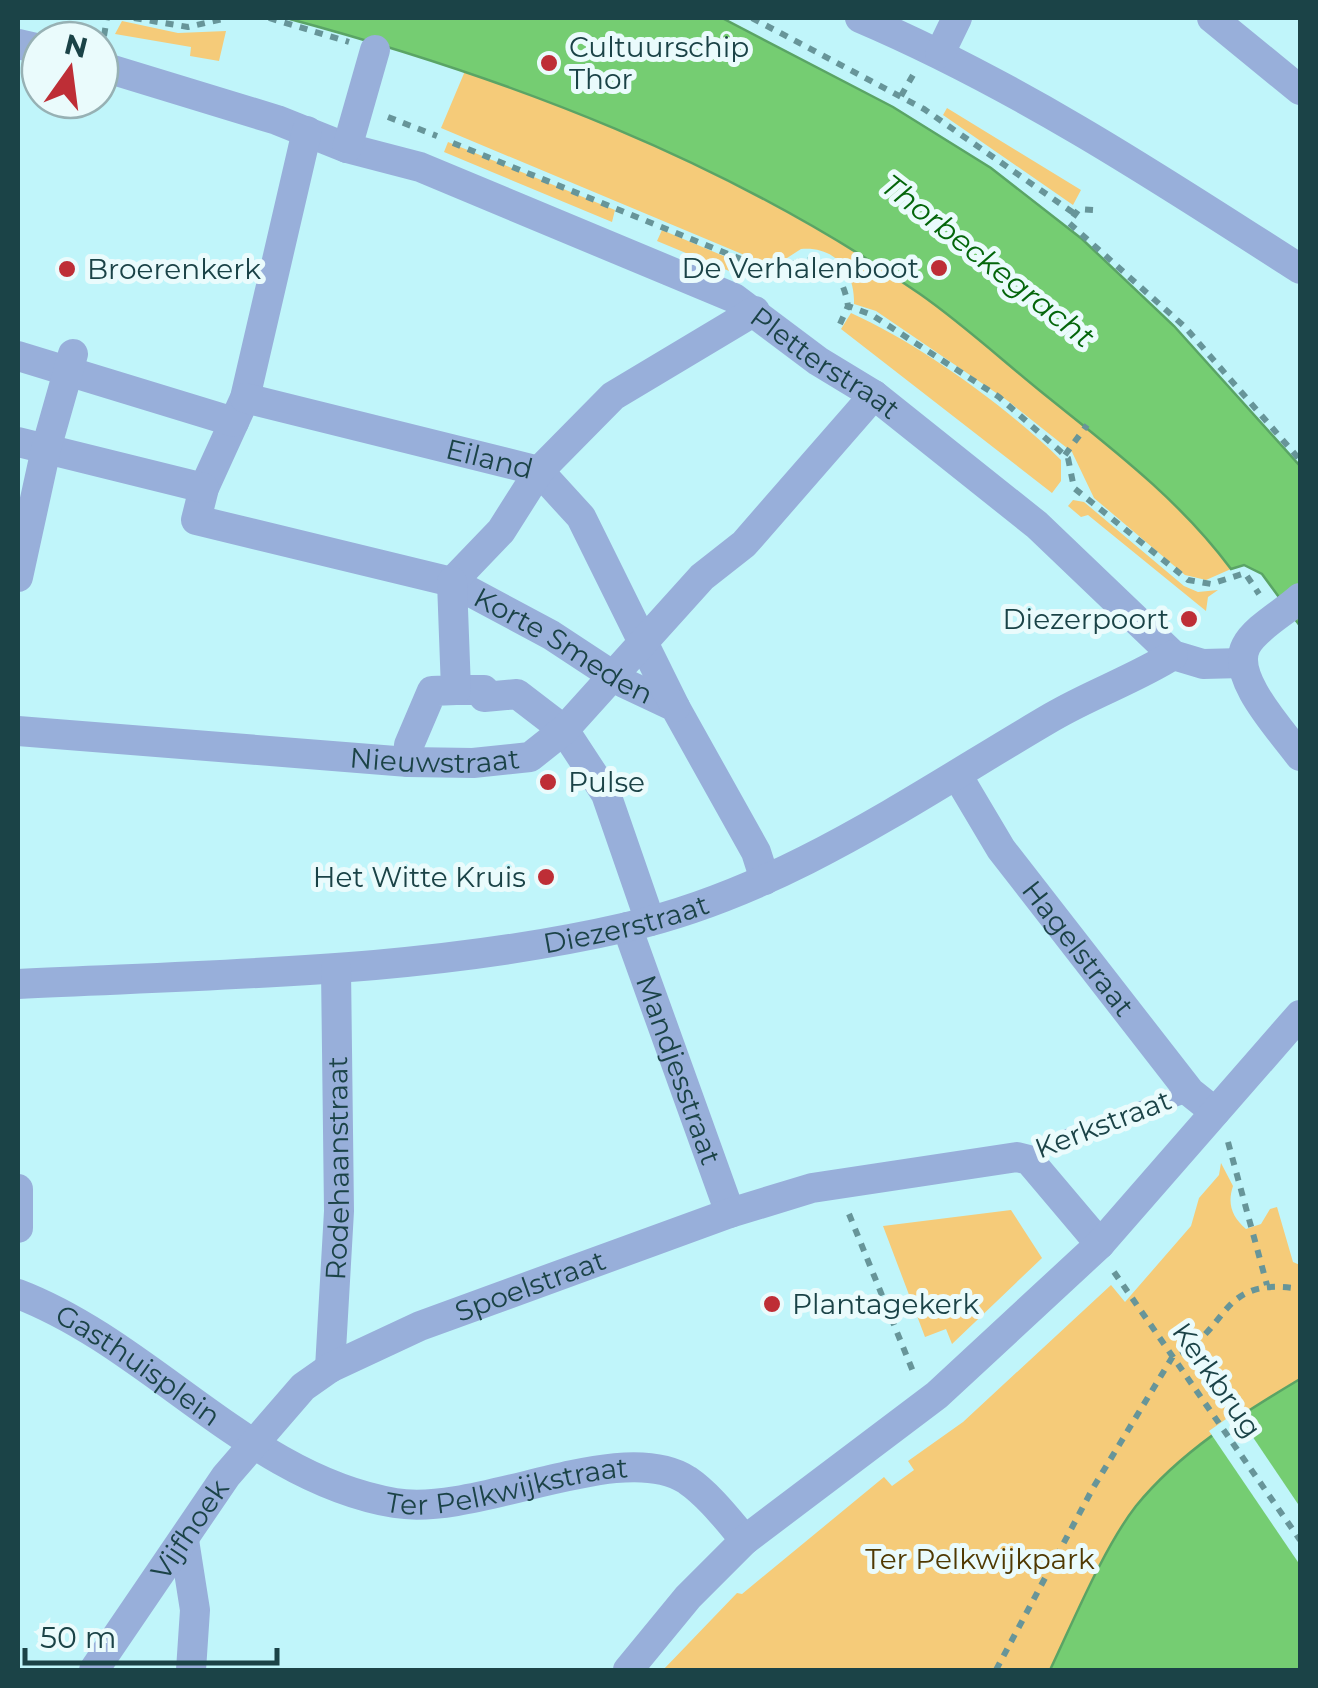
<svg xmlns="http://www.w3.org/2000/svg" width="1318" height="1688" viewBox="0 0 1318 1688" font-family="Montserrat,sans-serif">
<style>
.green{fill:#f5cb79}
.water{fill:#75cd72;stroke:#5aa465;stroke-width:2.5}
.pier{fill:#c0f5fa}
.lines{fill:none;stroke-linecap:round;stroke-linejoin:round}
.path{stroke:#679599;stroke-width:6;stroke-dasharray:8 8;stroke-linecap:butt}
.lane{stroke:#98afda;stroke-width:18}
.street{stroke:#98afda;stroke-width:30}
.poi-dot{fill:#be2e36;stroke:#eafbfc;stroke-width:4}
.labels{text-anchor:middle;dominant-baseline:central;stroke-width:10;stroke-linejoin:round;paint-order:stroke}
.poi-label{font-size:28px;fill:#1b4347;stroke:#eafbfc;text-anchor:start}
.street-label{font-size:28px;fill:#1b4347;stroke:#eafbfc}
.park-label{font-size:28px;fill:#503902;stroke:#eafbfc}
.water-label{font-size:30px;font-style:italic;fill:#04660b;stroke:#eafbfc}
</style>
<rect width="100%" height="100%" fill="#c0f5fa"/>
<path class="green" d="M122,21L178,33L226,31L219,61L190,56L191,47L115,34Z
M465,71C626,128 778,197 919,294C965,325 1006,364 1049,398C1115,451 1180,501 1231,569L1206,580L1185,575L1094,498L1072,452L1008,401L876,311L854,304C855,272 836,246 801,249L773,267L441,128Z
M947,108L1081,190L1073,205L943,115Z
M448,142L615,210L612,222L444,152Z
M662,230L738,262L734,273L657,241Z
M851,313C920,344 1007,407 1061,460V481L1052,493L841,329Z
M1073,500L1084,502L1184,586L1198,592L1218,590L1208,597L1206,611L1088,515L1081,517L1068,506Z
M1221,1163L1233,1186C1227,1204 1232,1217 1246,1229L1261,1224L1270,1209L1277,1207L1293,1262L1300,1265V1379C1240,1415 1181,1451 1137,1506C1104,1547 1073,1622 1050,1670H663L737,1593L742,1594L884,1477L892,1486L914,1470L908,1461L963,1422L1111,1285L1125,1302L1191,1226L1199,1198L1219,1175Z
M1011,1210L1042,1258L952,1344L946,1329L925,1337L883,1226Z"/>
<path class="water" d="M286,18H722L893,107L991,168L1082,239L1174,326L1300,466V626L1262,574L1244,565L1231,569C1179,499 1111,448 1044,394C1003,361 963,324 920,294C728,161 510,78 286,18Z
M1300,1379V1670H1050C1073,1622 1104,1547 1136,1506C1181,1451 1240,1415 1300,1379Z"/>
<path class="pier" d="M1236,1412L1300,1507V1565L1209,1431Z"/>
<g class="lines">
<path class="path" d="M134,18L188,27L227,18
M269,18L349,42
M752,18L924,109L1075,214
M104,36L107,18
M901,96L913,75
M388,117L437,136
M453,143L778,274C813,244 842,265 848,306L872,315L999,397L1068,458L1074,488L1188,580L1211,584L1245,573L1259,594
M1093,210L1079,209L1069,223L1185,327L1300,460
M840,324L848,306
M1065,455L1087,425
M1228,1142L1267,1285
M849,1214L914,1374
M1114,1272L1300,1540
M996,1670L1093,1488L1173,1356C1231,1333 1216,1275 1300,1289"/>
<path class="lane" d="M1044,1147L1190,1092"/>
<g class="street">
<path d="M860,18C1015,84 1159,178 1300,269"/>
<path d="M1212,18L1300,90"/>
<path d="M18,44L40,49"/>
<path d="M940,53L957,18"/>
<path id="s1" d="M100,66L277,120L347,148L420,167L734,298L818,361L874,395L1037,525L1173,655L1203,664L1242,663"/>
<path id="s2" d="M307,131L245,398L204,488L196,520L452,582L551,635L624,683L675,707L756,852L765,880"/>
<path d="M347,148L375,50"/>
<path d="M18,356L234,422"/>
<path id="s3" d="M245,398L539,471L581,517L675,707"/>
<path d="M18,442L204,488"/>
<path d="M18,577L46,449L73,354"/>
<path d="M452,582L501,531L539,471L613,396L755,311"/>
<path d="M1300,598C1285,612 1255,628 1246,646C1230,677 1282,731 1300,756"/>
<path d="M456,690H484V697L517,694L564,730L606,794L650,921"/>
<path id="s4" d="M18,731L408,762L473,763L530,757L564,730L702,577L744,544L874,395"/>
<path d="M408,762L409,745L432,691L456,690L452,582"/>
<path id="s5" d="M957,775L1001,849L1190,1092L1215,1112"/>
<path id="s6" d="M627,927L730,1213"/>
<path id="s7" d="M18,984C221,974 427,973 627,927C784,891 915,797 1052,717C1091,694 1135,679 1173,655"/>
<path d="M18,1189V1228"/>
<path id="s8" d="M18,1294C151,1345 251,1479 395,1503C479,1517 620,1437 687,1480C709,1495 728,1520 745,1540"/>
<path id="s9" d="M330,1368L339,1211L336,969"/>
<path d="M184,1540L195,1610L191,1670"/>
<path id="s10" d="M94,1670L226,1476L303,1387L330,1368L420,1326L730,1213L812,1188L1017,1157L1029,1160L1100,1244"/>
<path d="M628,1670L688,1597L745,1540L937,1395L1100,1244L1300,1015"/>
</g>
</g>
<g class="poi-dot">
<circle cx="549" cy="63" r="10"/>
<circle cx="939" cy="268" r="10"/>
<circle cx="67" cy="269" r="10"/>
<circle cx="1189" cy="619" r="10"/>
<circle cx="548" cy="782" r="10"/>
<circle cx="546" cy="877" r="10"/>
<circle cx="772" cy="1304" r="10"/>
</g>
<g class="labels">
<g class="poi-label">
<text x="569" y="47">Cultuurschip<tspan x="569" dy="32">Thor</tspan></text>
<text x="919" y="268" text-anchor="end">De Verhalenboot</text>
<text x="87" y="269">Broerenkerk</text>
<text x="1169" y="619" text-anchor="end">Diezerpoort</text>
<text x="568" y="782">Pulse</text>
<text x="526" y="877" text-anchor="end">Het Witte Kruis</text>
<text x="792" y="1304">Plantagekerk</text>
</g>
<g class="street-label">
<text stroke="none"><textPath href="#s1" startOffset="788">Pletterstraat</textPath></text>
<text stroke="none"><textPath href="#s3" startOffset="252">Eiland</textPath></text>
<text stroke="none"><textPath href="#s2" startOffset="798">Korte Smeden</textPath></text>
<text stroke="none"><textPath href="#s4" startOffset="418">Nieuwstraat</textPath></text>
<text stroke="none"><textPath href="#s7" startOffset="612">Diezerstraat</textPath></text>
<text stroke="none"><textPath href="#s5" startOffset="212">Hagelstraat</textPath></text>
<text stroke="none"><textPath href="#s6" startOffset="152">Mandjesstraat</textPath></text>
<text transform="translate(1103 1124) rotate(-21)">Kerkstraat</text>
<text stroke="none"><textPath href="#s9" startOffset="200">Rodehaanstraat</textPath></text>
<text stroke="none"><textPath href="#s10" startOffset="602">Spoelstraat</textPath></text>
<text stroke="none"><textPath href="#s8" startOffset="140">Gasthuisplein</textPath></text>
<text transform="translate(1217 1380) rotate(55)">Kerkbrug</text>
<text stroke="none"><textPath href="#s8" startOffset="548">Ter Pelkwijkstraat</textPath></text>
<text stroke="none"><textPath href="#s10" startOffset="170">Vijfhoek</textPath></text>
</g>
<g class="park-label">
<text x="980" y="1559">Ter Pelkwijkpark</text>
</g>
<g class="water-label">
<text transform="translate(988 261) rotate(38)">Thorbeckegracht</text>
</g>
</g>
<rect width="1318" height="1688" fill="none" stroke="#1b4347" stroke-width="40"/>
<g transform="translate(70 70) rotate(14)"><circle r="48" fill="#eafbfc" stroke="#97b1b4" stroke-width="2.5"/>
<path d="M0-8L18 38L0 25L-18 38Z" fill="#be2e36"/>
<text y="-15" font-size="28" font-weight="bold" text-anchor="middle" fill="#1b4347">N</text>
</g>
<path d="M25 1648v15h252v-15" fill="none" stroke="#1b4347" stroke-width="5"/>
<text x="40" y="1648" font-size="30" fill="#1b4347" stroke="#eafbfc" stroke-width="8" paint-order="stroke">50 m</text>
</svg>
